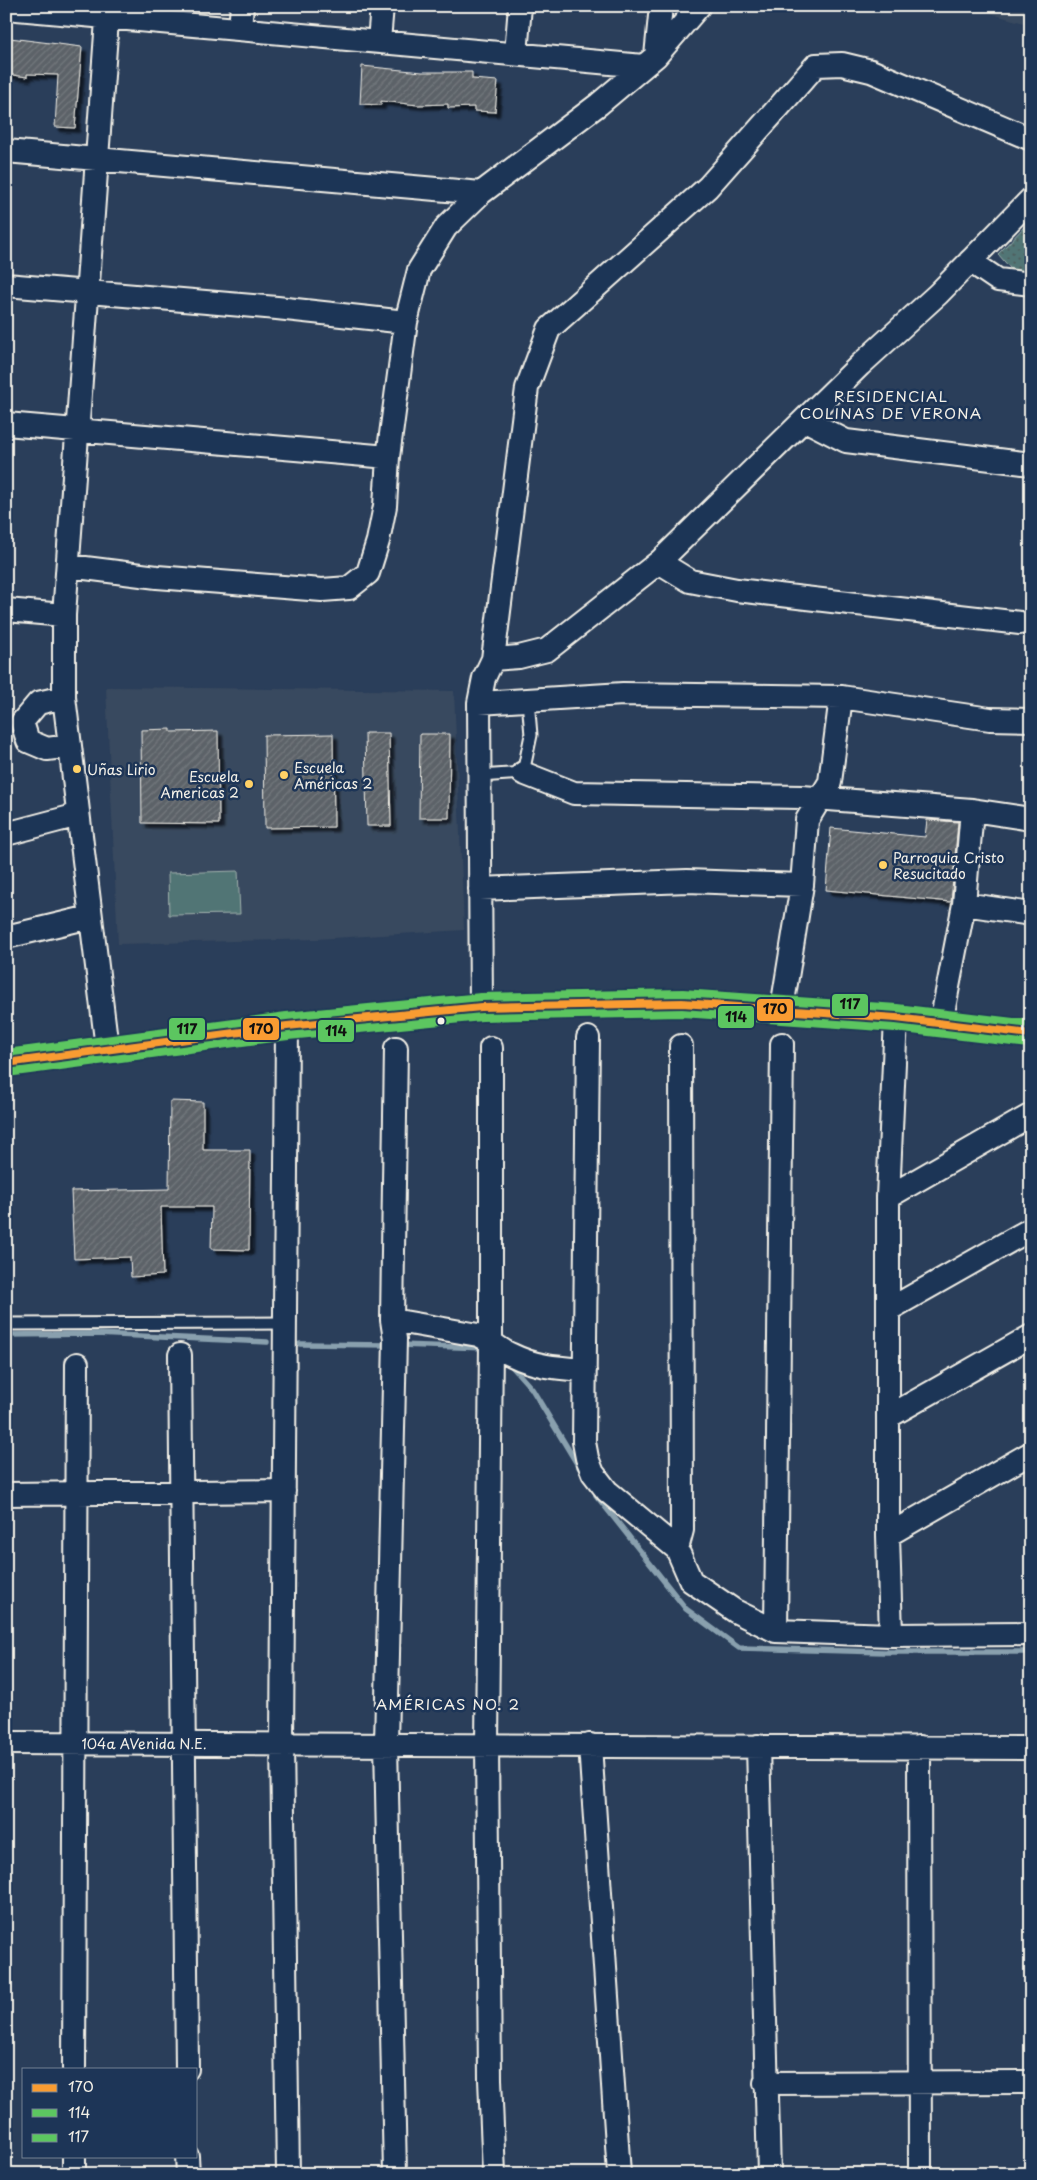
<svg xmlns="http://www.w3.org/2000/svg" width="1037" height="2180" viewBox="0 0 1037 2180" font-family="'Playpen Sans',sans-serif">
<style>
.built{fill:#39495e}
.park{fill:url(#park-dots);stroke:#a2b2ae}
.pitch{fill:#517474;stroke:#a2b2ae}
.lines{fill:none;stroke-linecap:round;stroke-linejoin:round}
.stream{stroke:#89a0ae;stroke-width:5.5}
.building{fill:url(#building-hatch);stroke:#f4f1e8;filter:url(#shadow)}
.service-casing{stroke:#f4f1e8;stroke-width:15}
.minor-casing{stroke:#f4f1e8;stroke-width:26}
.service{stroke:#1d3557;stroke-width:11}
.minor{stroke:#1d3557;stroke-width:22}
.bus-1-casing{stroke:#1d3557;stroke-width:11}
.bus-2-casing{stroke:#1d3557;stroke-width:11}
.bus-3-casing{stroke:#1d3557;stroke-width:11}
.bus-1{stroke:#f99c32;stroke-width:8}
.bus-2{stroke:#5cc660;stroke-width:8}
.bus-3{stroke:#5cc660;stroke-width:8}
.poi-dot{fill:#ffd166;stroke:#1d3557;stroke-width:2}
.bus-dot{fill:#f4f1e8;stroke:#1d3557;stroke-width:2}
.labels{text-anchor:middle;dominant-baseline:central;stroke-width:5;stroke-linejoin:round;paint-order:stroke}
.poi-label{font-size:14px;fill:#f4f1e8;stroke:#1d3557;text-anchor:start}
.street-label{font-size:14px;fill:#f4f1e8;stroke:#1d3557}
.neighbourhood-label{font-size:15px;letter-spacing:1px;fill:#f4f1e8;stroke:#1d3557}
.line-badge{stroke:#1d3557;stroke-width:2}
.pale-badge-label{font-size:14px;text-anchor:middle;font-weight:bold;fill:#111}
</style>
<defs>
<pattern id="park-dots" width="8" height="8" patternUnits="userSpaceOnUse" patternTransform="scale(1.25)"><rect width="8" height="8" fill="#517474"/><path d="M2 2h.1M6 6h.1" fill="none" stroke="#4d5c5b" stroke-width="1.8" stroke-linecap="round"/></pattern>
<pattern id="building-hatch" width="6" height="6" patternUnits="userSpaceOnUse" patternTransform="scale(1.25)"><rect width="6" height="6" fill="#5c6268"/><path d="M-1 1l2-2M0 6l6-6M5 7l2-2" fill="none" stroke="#74797e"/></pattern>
<filter id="shadow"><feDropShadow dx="4.5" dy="4.5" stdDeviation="1" flood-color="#0009"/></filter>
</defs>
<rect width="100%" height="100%" fill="#2a3e5a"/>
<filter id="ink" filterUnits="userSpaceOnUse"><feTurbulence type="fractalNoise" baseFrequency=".02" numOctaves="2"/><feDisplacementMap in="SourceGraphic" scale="10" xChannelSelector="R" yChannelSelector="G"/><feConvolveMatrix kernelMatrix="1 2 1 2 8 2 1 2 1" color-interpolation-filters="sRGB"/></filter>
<g filter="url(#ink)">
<path class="built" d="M975,6H1031V25L999,16Z
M106,687L454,691L464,930L316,939L118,944Z"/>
<path class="park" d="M1031,220V272L1011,269L998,254Z"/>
<path class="pitch" d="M238,871L240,914L169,915L168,873Z"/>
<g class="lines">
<path class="stream" d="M6,1335L96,1334L267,1342
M300,1344L389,1345
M399,1345L487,1348
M508,1362L532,1389L582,1472
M596,1495L686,1609L739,1648L885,1652H1031"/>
</g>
<path class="building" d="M10,38L82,47L75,128L55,127L58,75L27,74V77L6,74Z
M362,66L422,72H472V79L498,81L495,112L474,111V107L448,108V104L418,105L381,101V105L360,104Z
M171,729V732L218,731L219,824L142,823L141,730Z
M365,733H389L391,826H367Z
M333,734L334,827L265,828L264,735Z
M420,734H450L449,818H419Z
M927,820L958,822L951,902L826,890L831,828L925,837Z
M170,1101L203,1102V1150H250L249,1250L211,1249L212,1207H161L163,1275L131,1277L130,1257L74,1259L71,1191L169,1189Z"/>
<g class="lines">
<g class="service-casing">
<path id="service" d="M480,776L523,773L531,735L528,700
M6,1324L285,1323"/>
</g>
<g class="minor-casing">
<path id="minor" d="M6,8L643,66
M240,28L242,6
M379,41L382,6
M516,54L520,6
M656,56L661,6
M6,151L481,193
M970,261L998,280L1031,284
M6,285L277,308L406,322
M805,420L846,441L1031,464
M6,424L388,457
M659,562L690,581L737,590L1020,623
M69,566L157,577L322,590L349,588L368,573L378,541L385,506L388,457L406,322L419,270L446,227L481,193L599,104L656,56L699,6
M6,610L64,615
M493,659L519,657L547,650L659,562L860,365L938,294L1031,199
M64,697L38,703L22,722L28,741L47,749L70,746
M479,703L623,694L841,697L990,719L1031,720
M523,773L574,793L802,797L972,810L1031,819
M6,834L78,815
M480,889L687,881L802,885
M964,904L1031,914
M6,937L90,917
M481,1007L479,703L484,678L493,659L527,388L549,329L708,187L816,65L842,64L871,71L1031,139
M782,1008L802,885L807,820L830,782L841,697
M941,1023L964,904L972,810
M287,1026L282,1743L288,2174
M588,1038L584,1442L587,1458L593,1473L607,1491L677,1549L691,1581L735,1611L776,1631L891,1635L1031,1634
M107,1048L64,697V615L108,6
M491,1048V1344L487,1744L490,2079L494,2174
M6,1063L287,1026L481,1007L682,1003L896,1018L1010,1030L1031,1034
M888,1197L1031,1115
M888,1310L1031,1229
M392,1320L478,1335C491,1340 499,1350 512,1355C536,1367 559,1368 585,1370
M180,1355L187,2069
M888,1417L1031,1336
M6,1494L284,1491
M888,1535L1031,1453
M677,1549L682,1530L681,1046
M776,1631L782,1044
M891,1635L888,1535V1197L896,1018
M6,1743L1031,1748
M590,1745L619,2174
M758,1746L769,2174
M919,1747L920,2174
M74,2069L77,1364
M765,2083L1031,2082
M187,2156L188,2174
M74,2174V2156
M395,2174L386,1744L395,1339L392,1320L396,1048"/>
</g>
<use href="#service" class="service"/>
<use href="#minor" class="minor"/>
<g class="bus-1-casing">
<path id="bus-1" d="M6,1063L287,1026L481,1007L682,1003L896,1018L1031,1034"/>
</g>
<g class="bus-2-casing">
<path id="bus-2" d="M7,1073L288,1036L482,1017L682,1013L895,1028L1029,1044"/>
</g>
<g class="bus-3-casing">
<path id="bus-3" d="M6,1053L286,1016L481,997L683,993L897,1008L1031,1024"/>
</g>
<use href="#bus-1" class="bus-1"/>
<use href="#bus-2" class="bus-2"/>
<use href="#bus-3" class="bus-3"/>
</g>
</g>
<g class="poi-dot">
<circle cx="77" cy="769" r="5"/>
<circle cx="284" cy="775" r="5"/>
<circle cx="249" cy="784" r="5"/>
<circle cx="883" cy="865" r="5"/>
</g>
<circle class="bus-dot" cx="441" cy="1021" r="4.5"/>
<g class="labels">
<g class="poi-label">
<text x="294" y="767">Escuela<tspan x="294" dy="16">Américas 2</tspan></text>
<text x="87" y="769">Uñas Lirio</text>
<text x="239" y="776" text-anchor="end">Escuela<tspan x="239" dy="16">Americas 2</tspan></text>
<text x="893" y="857">Parroquia Cristo<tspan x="893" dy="16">Resucitado</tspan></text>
</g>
<g class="street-label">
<text x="144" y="1743">104a AVenida N.E.</text>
</g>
<g class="neighbourhood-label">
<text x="891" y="395">RESIDENCIAL<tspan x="891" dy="17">COLINAS DE VERONA</tspan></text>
<text x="448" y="1703">AMÉRICAS NO. 2</text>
</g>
</g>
<g class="line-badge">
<rect x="831" y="993" width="38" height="24" rx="5" fill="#5cc660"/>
<rect x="756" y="998" width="38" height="24" rx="5" fill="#f99c32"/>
<rect x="717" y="1005" width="38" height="24" rx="5" fill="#5cc660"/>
<rect x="168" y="1017" width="38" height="24" rx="5" fill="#5cc660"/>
<rect x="242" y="1017" width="38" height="24" rx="5" fill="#f99c32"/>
<rect x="317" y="1019" width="38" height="24" rx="5" fill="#5cc660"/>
</g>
<g class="pale-badge-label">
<text x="850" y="1009">117</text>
<text x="775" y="1014">170</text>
<text x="736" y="1022">114</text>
<text x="187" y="1034">117</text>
<text x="261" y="1034">170</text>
<text x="336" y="1036">114</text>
</g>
<rect width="1037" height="2180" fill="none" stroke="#1d3557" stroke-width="25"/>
<rect x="12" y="12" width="1012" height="2155" fill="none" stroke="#f4f1e8" stroke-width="2" filter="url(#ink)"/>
<rect x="22" y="2068" width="175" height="90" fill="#1d3557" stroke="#738091"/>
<rect x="32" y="2084" width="25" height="8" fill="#f99c32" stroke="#738091"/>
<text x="68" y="2092" font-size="15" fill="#f4f1e8">170</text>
<rect x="32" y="2109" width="25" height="8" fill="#5cc660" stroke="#738091"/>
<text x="68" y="2118" font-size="15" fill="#f4f1e8">114</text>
<rect x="32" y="2134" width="25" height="8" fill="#5cc660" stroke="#738091"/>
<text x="68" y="2142" font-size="15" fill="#f4f1e8">117</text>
</svg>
